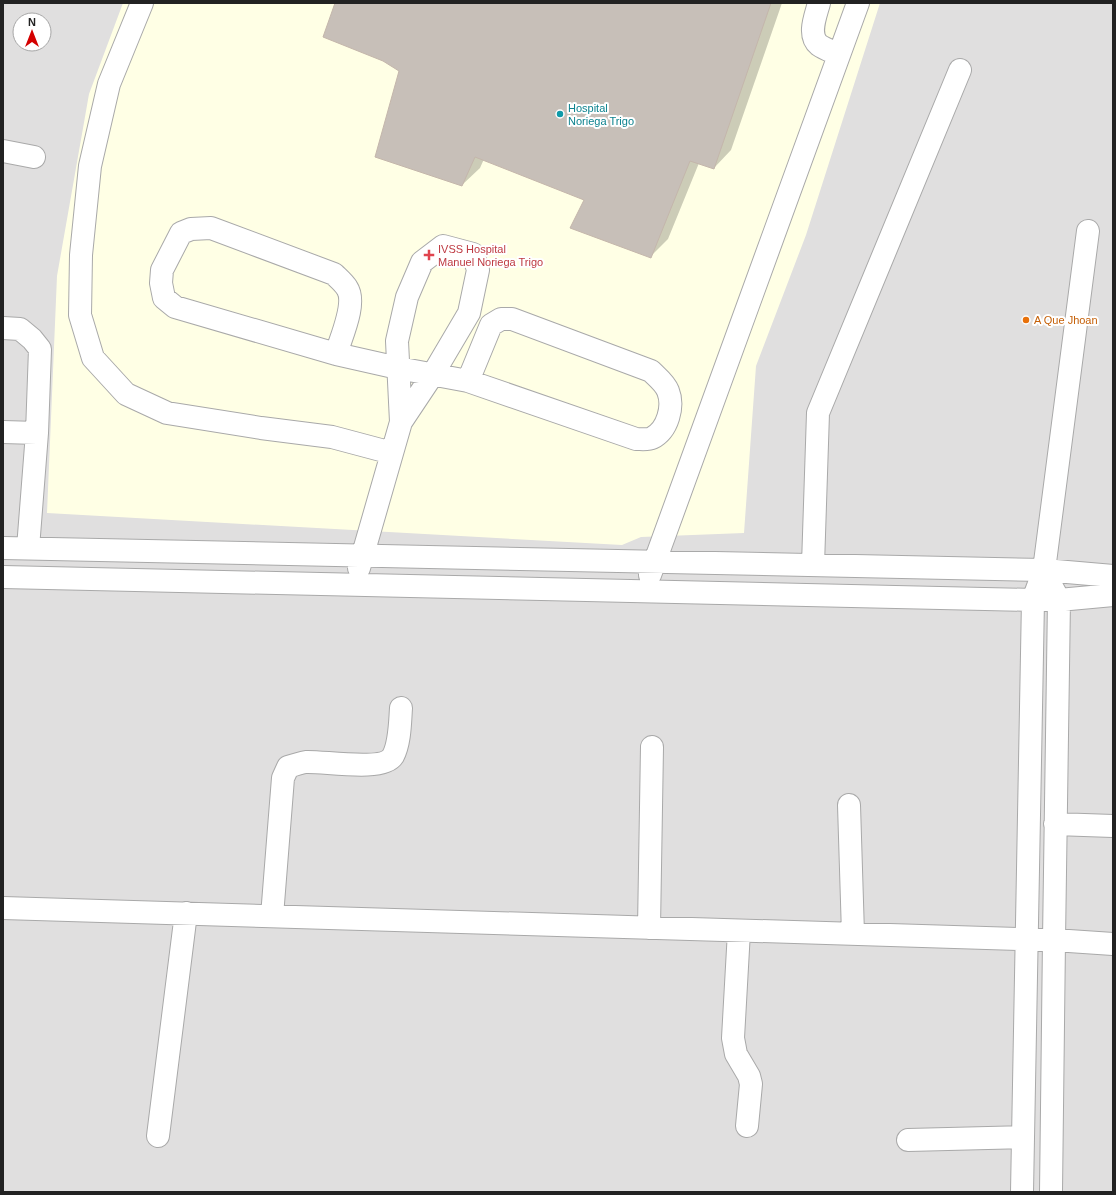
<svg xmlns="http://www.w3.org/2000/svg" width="1116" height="1195" viewBox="0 0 1116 1195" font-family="Helvetica,sans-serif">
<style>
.residential{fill:#e0dfdf;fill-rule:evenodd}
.education{fill:#ffffe5}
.shadow{fill:#0003}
.building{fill:#c7bfb8;stroke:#c4b6ab}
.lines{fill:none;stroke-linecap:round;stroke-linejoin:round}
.minor-casing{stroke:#a9a9a9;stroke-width:24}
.minor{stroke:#fff;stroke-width:22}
.culture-dot{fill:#0f9aa8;stroke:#fff;stroke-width:1.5}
.health-dot{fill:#e0444e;stroke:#fff;stroke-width:1.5}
.food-dot{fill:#e8710a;stroke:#fff;stroke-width:1.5}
.labels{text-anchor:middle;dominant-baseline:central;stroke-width:4;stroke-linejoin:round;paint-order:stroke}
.culture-label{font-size:11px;fill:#0d838f;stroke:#fff;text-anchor:start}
.health-label{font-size:11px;fill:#be3a42;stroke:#fff;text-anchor:start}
.food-label{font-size:11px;fill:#c56008;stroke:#fff;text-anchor:start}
</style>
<rect width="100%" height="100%" fill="#f2efe9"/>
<path class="residential" d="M3,3H1113V1192H3ZM20,20H44V44H20Z"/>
<path class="education" d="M123,3H880L806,235L756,366L744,533L641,537L622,545L47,513L57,276L89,94Z"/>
<path class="shadow" d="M336,3H782L731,150L714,168L699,163L668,239L650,257L586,199L484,159L480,168L462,185L400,71Z"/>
<path class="building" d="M335,3H771L714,169L690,161L651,258L570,228L584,200L475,157L462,186L375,157L399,71L383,61L323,37Z"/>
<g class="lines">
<g class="minor-casing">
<path id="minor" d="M142,3L109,84L90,166L81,255L80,315L93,358L126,394L167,413L261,428L332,437L392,453
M819,3C816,15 807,35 819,45C825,49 833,52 839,55
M3,151L34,157
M3,328L20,329L32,339L40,349L37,433L28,548
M336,354C341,337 357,303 347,288C344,283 338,278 334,274L211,228L191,229L181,233L162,270L161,283L164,298L175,307L336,354L398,368L468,381L636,439C641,439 648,440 652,438C668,430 674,406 668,391C665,383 657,377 651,371L512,319H501L491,325L468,381
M3,432L37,433
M3,548L1044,570L1113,576
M813,565L818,413L960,70
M359,568L401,422L433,374L469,313L478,270L473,254L443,246L422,262L407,297L397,341L401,422
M650,575L858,3
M3,577L1033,600H1059L1113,595
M849,805L853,934
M1055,824L1113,826
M3,908L1054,940L1113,944
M272,916L283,778L288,767C294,765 300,763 306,762C324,761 383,772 393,756C400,743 400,722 401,708
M649,928L652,747
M739,931L733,1038L736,1054L749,1076L751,1084L747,1126
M158,1136L186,913
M908,1140L1023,1137
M1022,1192L1033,600L1044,570L1088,231
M1051,1192L1054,940L1059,600L1052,587"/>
</g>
<use href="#minor" class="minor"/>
</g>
<circle class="culture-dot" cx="560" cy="114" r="4"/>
<path class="health-dot" d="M427 249h4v4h4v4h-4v4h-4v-4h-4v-4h4z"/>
<circle class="food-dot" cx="1026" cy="320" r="4"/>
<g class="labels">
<g class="culture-label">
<text x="568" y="108">Hospital<tspan x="568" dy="13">Noriega Trigo</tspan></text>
</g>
<g class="health-label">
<text x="438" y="249">IVSS Hospital<tspan x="438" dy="13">Manuel Noriega Trigo</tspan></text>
</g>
<g class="food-label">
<text x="1034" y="320">A Que Jhoan</text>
</g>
</g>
<rect width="1116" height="1195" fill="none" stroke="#222222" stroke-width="8"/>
<g transform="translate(32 32)"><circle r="19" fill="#ffffff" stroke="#a7a7a7"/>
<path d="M0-3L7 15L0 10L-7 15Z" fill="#d40000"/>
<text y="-6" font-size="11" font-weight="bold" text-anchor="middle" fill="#222222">N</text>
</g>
</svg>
